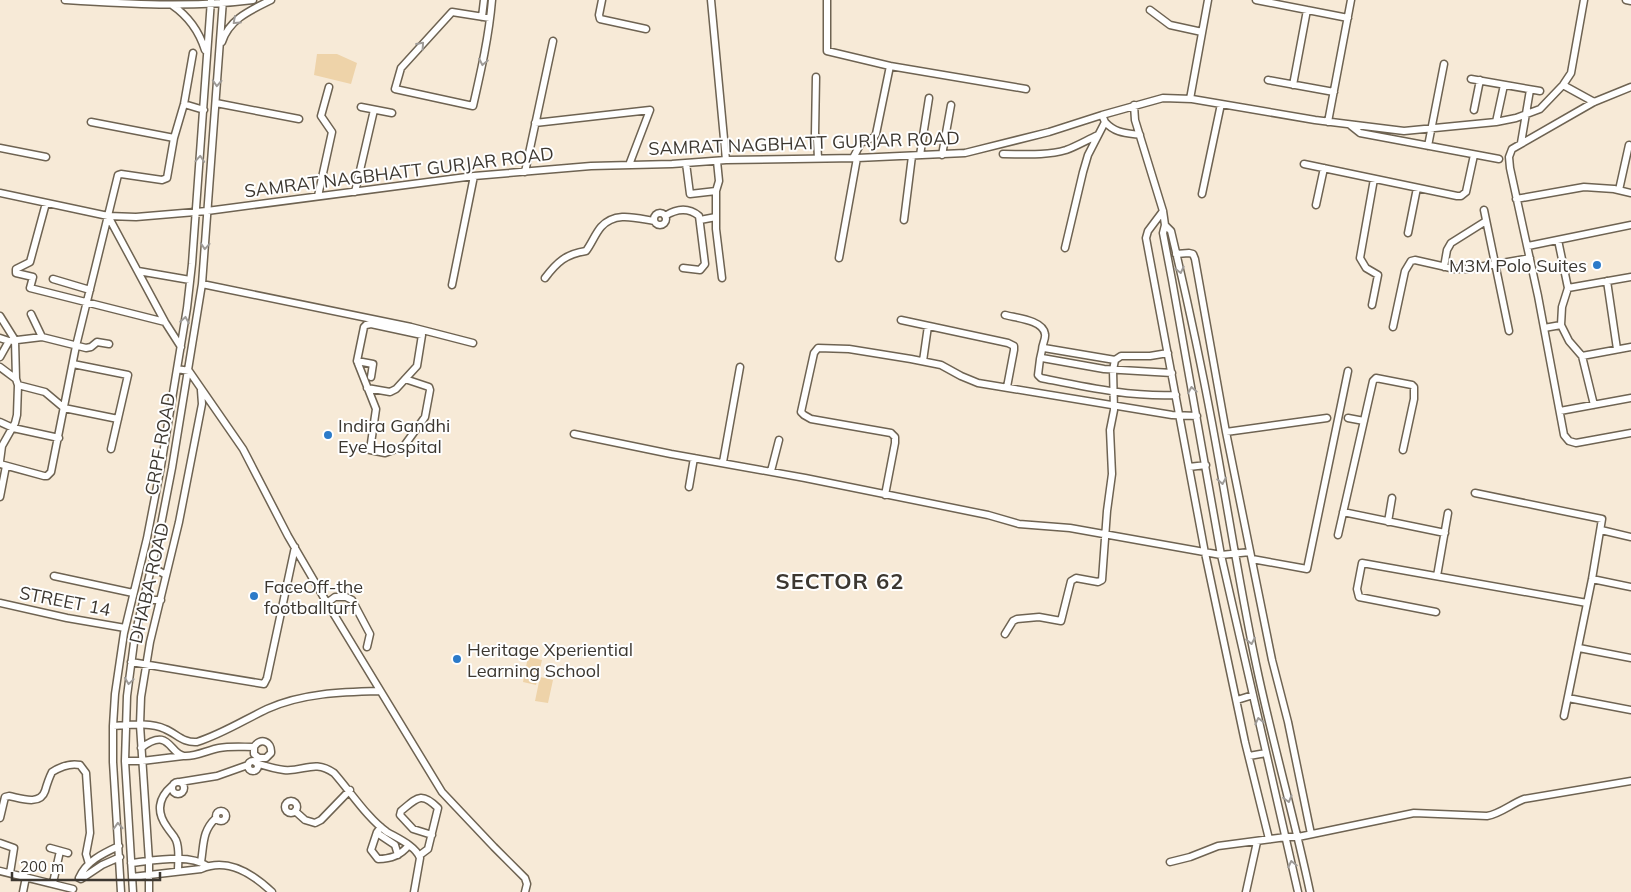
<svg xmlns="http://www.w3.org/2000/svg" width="1631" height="892" viewBox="0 0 1631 892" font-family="Mulish,sans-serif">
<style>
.green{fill:#eed3a9}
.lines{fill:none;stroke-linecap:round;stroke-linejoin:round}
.minor-casing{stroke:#6e6352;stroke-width:9}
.minor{stroke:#fff;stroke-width:6}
.oneway{stroke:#9e9b98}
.poi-dot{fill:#2b7ac9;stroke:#fff;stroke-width:2}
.labels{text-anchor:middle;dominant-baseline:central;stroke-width:4;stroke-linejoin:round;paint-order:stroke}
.street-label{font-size:18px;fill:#3c3730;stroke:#fff}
.poi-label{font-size:18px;fill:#3c3730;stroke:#fff;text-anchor:start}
.district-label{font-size:22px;font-weight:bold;letter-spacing:1px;fill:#3c3730;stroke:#fff}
</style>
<rect width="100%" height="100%" fill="#f7ead7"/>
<path class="green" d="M317,54H337L357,63L351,84L314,75Z
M528,657L542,660L536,685L523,682Z
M540,677L553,680L548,703L535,701Z"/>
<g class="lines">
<g class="minor-casing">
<path id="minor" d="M65,0C128,4 190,8 253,0
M602,0L599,15L600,19L646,29
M711,0L726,160
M827,0V51L890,66
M1256,0L1348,18
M1626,0L1631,1
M172,5C188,16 199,31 205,50
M1150,10L1170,25L1202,32
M482,17L484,0
M490,18L452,12L401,68L395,89L473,106C481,71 489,36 492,0
M222,42C229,19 251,10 271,0
M816,77L815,134L817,139L818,158
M1471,79L1540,91
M1268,80L1334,92
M1293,85L1307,10
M1563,85L1594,102
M1631,87L1594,102L1512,149L1509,157L1510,168L1538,296L1564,435L1569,441L1576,443L1631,433
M1190,99L1208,0
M216,103L299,119
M184,104L204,110
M1134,105L1135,120L1163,211L1165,225L1163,233L1172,280L1221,555L1298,892
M361,107L392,113
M1474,110L1480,80
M91,122L174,138
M1105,122C1115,133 1125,133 1140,135
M1328,122L1351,0
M1496,122L1504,85
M535,123L650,110L629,165
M1350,125L1360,133L1499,159
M1521,143L1530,90
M1428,146L1444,64
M0,148L46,157
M1003,154C1023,154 1046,156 1066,150C1077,146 1087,140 1098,135
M920,155L929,98
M942,155L951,105
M853,158L861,143L874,137L876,134L890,66L1026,89
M686,163L690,194L716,191V229L722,278
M1304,164L1457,196H1461L1466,192L1474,155
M525,172L553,41
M1619,190L1629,145
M716,191L719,181L717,161
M355,192L374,110
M0,193L108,216L136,217L207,211L474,176L591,166L672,164L726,160L857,158L965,153L1049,132L1102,115L1163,98L1192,99L1315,120L1404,131L1496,122L1516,118L1540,109L1563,85L1571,73L1584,0
M1202,194L1221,104
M318,196L332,132L321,116L329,87
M1516,199L1584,187L1614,189L1631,193
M46,203L30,262L16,269V273L33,277L30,288L165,322
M1316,205L1324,168
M1484,210L1509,331
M1163,211L1148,231L1146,238L1205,553L1245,742L1269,839
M654 219a6 6 0 1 1 12 0a6 6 0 1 1-12 0Z
M108,216L165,322L181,347
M665,216C676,209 688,207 699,216L705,264L700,270L683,268
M700,220L716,217
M904,220L912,156
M1165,225L1171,231C1186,294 1200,358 1212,423C1227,503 1239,584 1256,664C1272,741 1294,816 1310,892
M1408,233L1417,188
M1558,240L1568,288L1562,307L1561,325L1569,341L1582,356L1631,347
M1528,246L1631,225
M1065,248L1083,172L1088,155L1105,122L1102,115
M1176,254L1189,253L1193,254L1195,259L1226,432L1272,660L1288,722L1311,834
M839,258L857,158
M1444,267L1447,250L1451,243L1486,221
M138,271L190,280
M545,278C557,262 566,254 586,251C592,243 595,234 601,227C615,211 636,218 654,221
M53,279L90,290
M1607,281L1617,349
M202,284L411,327L473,343
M452,285L474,176
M1568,288L1631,277
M1372,305L1378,275L1366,268L1360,258L1374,179
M31,314L42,337
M1005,315C1016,318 1043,320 1045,334C1046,339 1042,344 1042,350
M0,316L15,340L16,379L18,385L17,415L15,423L2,446L0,461
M901,320L1008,343L1014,346V350L1007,387
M1393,327L1405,271L1411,261L1415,260L1455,269H1467L1530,258
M1544,328L1561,325
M0,338L9,341
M1582,356L1594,405
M0,357L9,341L42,337L86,348L91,347L97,342L109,344
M1040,359L1042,350L1044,348L1115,360
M357,361L373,364L371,377
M923,361L928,326
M73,364L128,375L111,449
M0,367L16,379
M177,369L189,371L243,449L288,536L327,603L442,792L494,847L525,878L527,884L525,892
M1172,373L1104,369L1042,358L1040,359L1038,375L1041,378C1086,387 1130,397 1176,395
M18,385L45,392L64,408L118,419
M367,388L390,392L396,389L417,366L422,335L371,324L366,325L364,327L357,361L376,409L370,450L385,453L404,446L425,417L430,390L429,387L405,379
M1560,411L1631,398
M1348,418L1364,421
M0,422L13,428L59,438
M1226,432L1327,418
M574,434L671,454L805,478L988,515L1019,524L1070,528L1221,555L1250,552
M723,462L740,367
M0,464L44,476H47L51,472L76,346L118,175L121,174L162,180L167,178L174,138L184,104L193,53
M1189,467L1206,465
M771,471L779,440
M689,487L694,458
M1475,493L1602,519L1592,579L1564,716
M885,495L895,443V437L891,433L811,419L804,415L801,412L814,353L818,348L849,349L911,359L941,365L961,376L978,383L1172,415L1197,416
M0,497L6,466
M1343,512L1445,533
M1388,522L1392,498
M1601,530L1631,537
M1338,535L1373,381L1376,378L1412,385L1414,387V399L1403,450
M1252,559L1307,569L1348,371
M152,567L166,575
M54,576L133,593
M1437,576L1448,513
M1592,579L1631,587
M144,600H161
M0,603L67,618L125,628
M327,603L335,597H346L352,600L370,634L367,647
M1436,612L1359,597L1357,589L1362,563L1587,603
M1005,634L1013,621L1017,619L1039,617L1061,621L1071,581L1076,578L1098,582L1102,580L1107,511L1112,474L1110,430L1114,410L1113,370L1115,360L1121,356H1150L1168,353
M1579,648L1631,658
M131,662L264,684L267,678L295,547
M1568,698L1631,710
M1237,700L1253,695
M113,726C129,725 150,722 165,729C177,734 183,743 197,742C222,734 244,720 267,709C302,693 342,692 380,691
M141,748C170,726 169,754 184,756C195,757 208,750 219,748C230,746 242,747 254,747C260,737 272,741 271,753L266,758H259L254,754V747
M1249,756L1266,753
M125,761H142L183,756
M248 766a5 5 0 1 1 10 0a5 5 0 1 1-10 0Z
M256,763C265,766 275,769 284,770C304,772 314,759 334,773C350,791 368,819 387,832C397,838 416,846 420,858L414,892
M180,782L217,776L248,765
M172 788a6 6 0 1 1 12 0a6 6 0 1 1-12 0Z
M172,786C158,798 156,812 167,827C170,832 174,835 176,840C180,849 178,861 178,871
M285 807a6 6 0 1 1 12 0a6 6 0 1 1-12 0Z
M216 816a5 5 0 1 1 10 0a5 5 0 1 1-10 0Z
M295,811L305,820L315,823L321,820L350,790
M0,818L5,797L9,796C20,798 40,806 45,791C47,784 49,778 52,772C60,767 71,763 80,765L86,773L90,833L86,854L89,864
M381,827L377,832L371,850L378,859C390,859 401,855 408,846
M377,833L395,845L398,855
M0,843L14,848L10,873
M119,846C104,853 86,861 79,878L81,879L102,865L120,857
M50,848L68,853
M420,855L428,849L438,808C421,791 417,798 401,811L400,815L413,829L432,835
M201,862C204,844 202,831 216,818
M1170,862L1190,857L1218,846L1286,837H1298L1414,813L1487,816C1500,814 1511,804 1524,799L1631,781
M131,863C152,861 189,853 207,866
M0,871L73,889
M132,877L201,869C228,857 253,874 272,892
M53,883L60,851
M23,892L26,877
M121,892L113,762V726L115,694L124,633L147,538L161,466L187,308L192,264L211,0
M133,892L125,761L127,696L135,635L158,540L172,468L202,284L223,0
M149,892V861L140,725L141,697L150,642L179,522L202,404L201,390
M1246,892L1257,842"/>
</g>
<use href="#minor" class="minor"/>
</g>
<defs><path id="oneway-chevron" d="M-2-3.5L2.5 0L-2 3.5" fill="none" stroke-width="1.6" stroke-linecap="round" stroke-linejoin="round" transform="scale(1.25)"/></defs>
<g class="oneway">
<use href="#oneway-chevron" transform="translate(236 21) rotate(138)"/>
<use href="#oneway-chevron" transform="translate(421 45) rotate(-48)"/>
<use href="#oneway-chevron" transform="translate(483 62) rotate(101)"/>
<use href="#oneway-chevron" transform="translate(217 83) rotate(93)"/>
<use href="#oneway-chevron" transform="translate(200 159) rotate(-86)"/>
<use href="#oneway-chevron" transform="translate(205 246) rotate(94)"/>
<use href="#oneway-chevron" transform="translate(1180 270) rotate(77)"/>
<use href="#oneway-chevron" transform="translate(185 320) rotate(-81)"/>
<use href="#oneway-chevron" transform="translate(1192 390) rotate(-100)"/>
<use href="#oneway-chevron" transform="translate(1222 481) rotate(80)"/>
<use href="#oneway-chevron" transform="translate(1251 641) rotate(79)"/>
<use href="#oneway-chevron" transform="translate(129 681) rotate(98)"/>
<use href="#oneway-chevron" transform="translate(1259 721) rotate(-103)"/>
<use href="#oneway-chevron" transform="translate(1288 799) rotate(75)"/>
<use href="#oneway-chevron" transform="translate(118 826) rotate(-93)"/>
<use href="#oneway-chevron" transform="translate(1292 864) rotate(-103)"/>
</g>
<g class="poi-dot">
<circle cx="1597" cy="265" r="5"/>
<circle cx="328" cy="435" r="5"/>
<circle cx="254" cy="596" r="5"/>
<circle cx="457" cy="659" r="5"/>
</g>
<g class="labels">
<g class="street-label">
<text transform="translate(804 143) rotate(-2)">SAMRAT NAGBHATT GURJAR ROAD</text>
<text transform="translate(399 172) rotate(-7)">SAMRAT NAGBHATT GURJAR ROAD</text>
<text transform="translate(160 444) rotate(-80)">CRPF ROAD</text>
<text transform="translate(149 583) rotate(-77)">DHABA ROAD</text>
<text transform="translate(65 601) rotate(11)">STREET 14</text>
</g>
<g class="poi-label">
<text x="1587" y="265" text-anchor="end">M3M Polo Suites</text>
<text x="338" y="425">Indira Gandhi<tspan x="338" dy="21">Eye Hospital</tspan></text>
<text x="264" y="586">FaceOff-the<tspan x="264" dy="21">footballturf</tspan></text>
<text x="467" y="649">Heritage Xperiential<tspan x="467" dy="21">Learning School</tspan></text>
</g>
<g class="district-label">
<text x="840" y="581">SECTOR 62</text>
</g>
</g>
<path d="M12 872v8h148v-8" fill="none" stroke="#3c3730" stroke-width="2.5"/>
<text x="20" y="872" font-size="15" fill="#3c3730" stroke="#ffffff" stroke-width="4" paint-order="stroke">200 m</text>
</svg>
